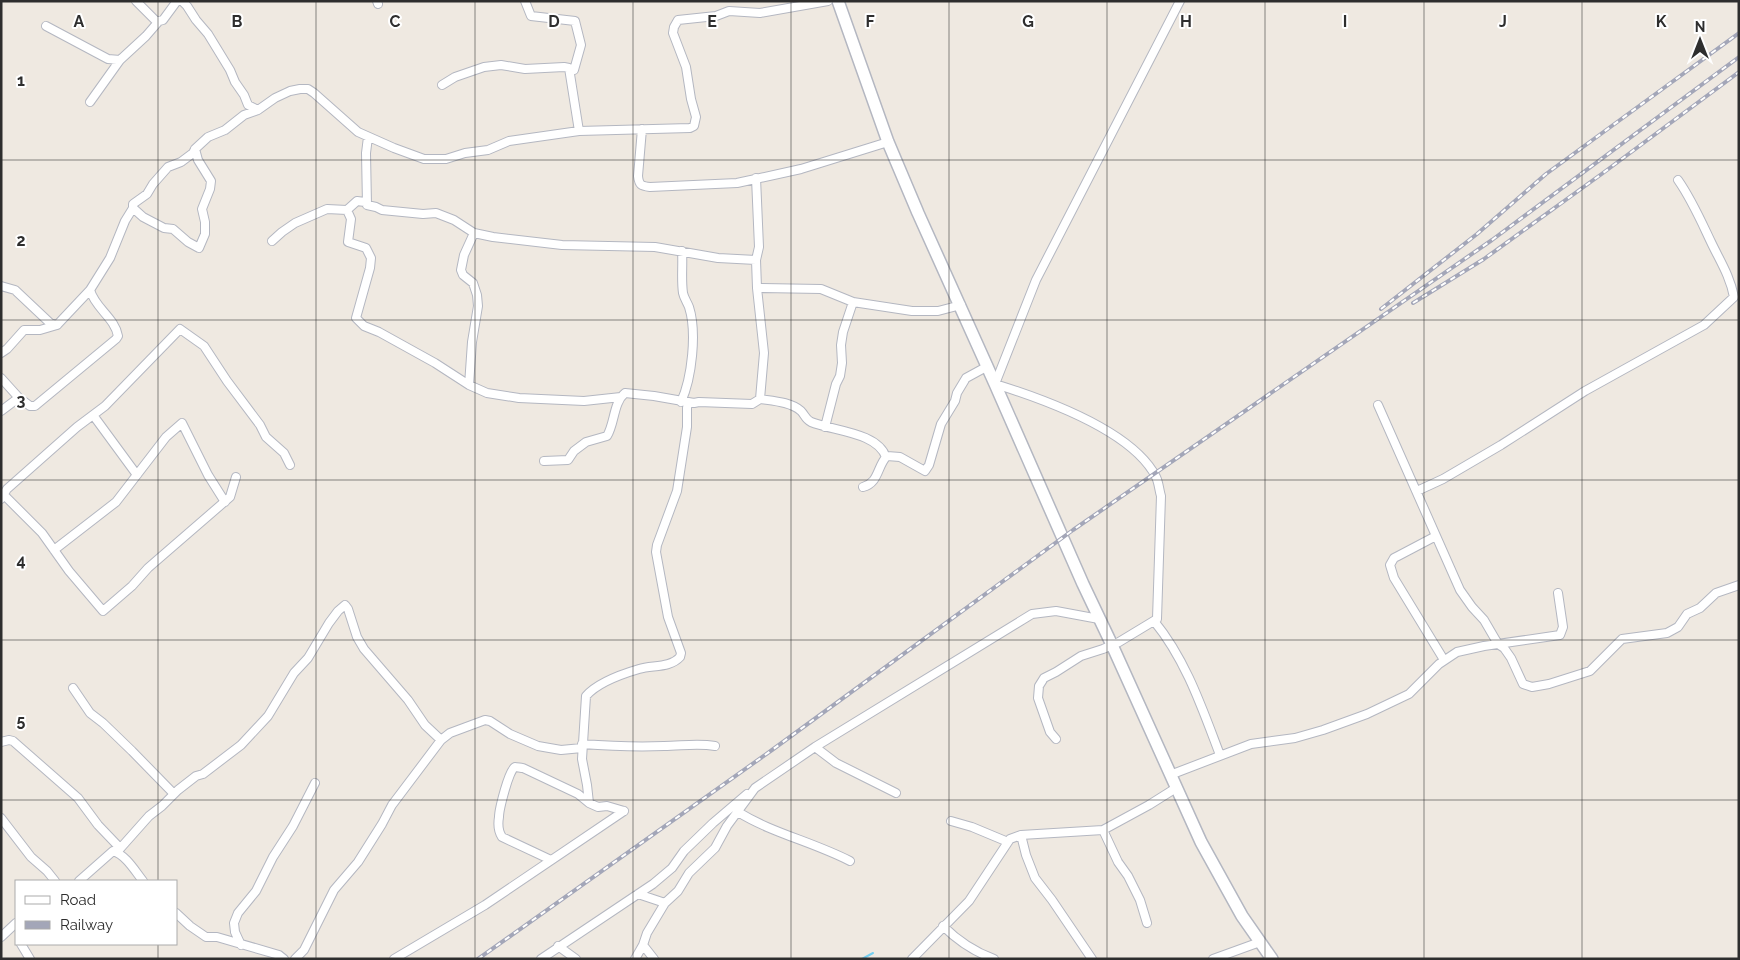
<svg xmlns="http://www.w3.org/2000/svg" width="1740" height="960" viewBox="0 0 1740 960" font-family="Raleway,sans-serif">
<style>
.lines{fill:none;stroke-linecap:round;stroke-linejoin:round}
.stream{stroke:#75cff0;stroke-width:2}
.street-casing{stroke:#b4b7c1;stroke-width:10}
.secondary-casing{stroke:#b4b7c1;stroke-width:14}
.street{stroke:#fff;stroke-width:8}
.secondary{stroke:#fff;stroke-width:11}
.rail-casing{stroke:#a3a6b8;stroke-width:4}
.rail{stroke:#fff;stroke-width:2;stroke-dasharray:5.5;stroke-linecap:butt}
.grid{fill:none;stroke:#2e2e2e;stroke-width:1;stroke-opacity:0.55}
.grid-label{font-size:16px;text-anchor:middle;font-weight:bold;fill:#2e2e2e;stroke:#fff;stroke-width:4;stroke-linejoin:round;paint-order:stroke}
</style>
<rect width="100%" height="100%" fill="#efe9e1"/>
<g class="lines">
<path class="stream" d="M862,959L873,953"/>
<g class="street-casing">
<path id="street" d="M136,1L156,21H159
M182,1L187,6L196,20L208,34L230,70L235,82L244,95L248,105L258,110
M377,1L378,4
M525,1L531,16L575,21L581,45L574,70
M46,26L108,59L120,60
M442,85L455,77L484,67L501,65L525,69L564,67L569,68L579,131
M90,102L120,60L146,36L159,21L163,20L177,1
M642,129L638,176C639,185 641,186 650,187L737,183L801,169L888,142
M195,149L198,160L211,181L210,189L202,209L205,222V234L199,248L188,242L173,229L164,228L143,217L133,208V204L147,194L153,184L168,167L181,162L193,153L195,149L208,137L225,130L244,115L258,110L275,98L290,91L300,89H308L314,93L358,132L394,148L424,159H446L465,153L488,150L509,141L579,131L690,128L694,126L696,117L691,99L686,67L673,33L674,27L678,20L716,16L729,11L760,13L828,1
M367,205L366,153L368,137
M347,210L351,219L348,242L366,248L371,258L370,268L356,318L364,326L379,332L435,363L469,385
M474,233L464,255L461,270L463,275L473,283L477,295L478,306L472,342L469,385L487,393L519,398L584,401L621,397
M272,241L282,232L295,223L327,209L347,210L357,201L365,202L367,205L376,207L382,210L423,214L436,213L454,220L474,233L493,237L562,245L655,247L718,258L756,260
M1,286L15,290L50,323L57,325L90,290
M757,288L821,289L853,302L912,311H938L961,305
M1,353L7,349L24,330H40L57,325
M1,378L20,399
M760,399C773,401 791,402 801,411C805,415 805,419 811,422C833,431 877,432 886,457
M681,402C692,378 697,332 689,307C687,302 684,298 683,293C681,279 683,265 682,251
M1378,405L1460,590L1472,607L1484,620L1498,644L1504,648L1511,658L1523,684L1532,687L1549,684L1590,671L1622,639L1667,633L1678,627L1687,614L1700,608L1716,593L1739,585
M1,411L17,399L22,400L30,406H35L116,339L118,336C115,318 95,308 90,290L110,258L125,221L133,208
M93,415L137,475
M825,427L836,384L840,376L842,363L841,345L843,332L853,302
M544,461L568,460L574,451L586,442L607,436C615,423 613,403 625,393L654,396L694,403L699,402L752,404L760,399L764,353L757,288L756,260L759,247L756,178
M863,487C879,483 877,466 887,456L900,457L925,471L929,465L941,424L955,401L957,393L966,378L988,366
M1417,491L1443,479L1501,445L1585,391L1704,325L1734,297C1730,276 1720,261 1711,242C1701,221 1692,200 1678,180
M4,495L42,533L69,571L103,611L132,586L148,568L230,497L236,477
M1,499L7,489L77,427L105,406L180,329L204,346L227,381L260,425L266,437L284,453L290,465
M1436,536L1398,556L1394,558L1390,565L1394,578L1444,660
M54,550L116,502L166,437L182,423L208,475L225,502
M1154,621C1186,660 1202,708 1220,755
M73,688L90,713L103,723L132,751L174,794
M1056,739L1050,732L1038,698L1039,686L1044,678L1056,672L1081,656L1103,649L1119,642L1157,619L1161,496C1159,490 1159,483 1156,477C1132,430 1043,399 995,384L1036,280L1180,1
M1,742L9,740L13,741L78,798L98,825L120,848
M582,744C609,746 637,747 664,746C681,746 697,743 715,746
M815,747L836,763L896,793
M1170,775L1251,744L1295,738L1323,730L1367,714L1409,694L1439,664L1457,652L1484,646L1560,635L1563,627L1558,593
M624,811L607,806L598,807L589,803L587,785L582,759L586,696C598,682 622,674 639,669C653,665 670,668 680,657L681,653L668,617L656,552L657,545L677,491L687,427V408L688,403
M738,812C772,833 813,842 850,861
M1,818L31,857L47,871L55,881
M951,821L972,827L1008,842
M1103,830L1118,862L1128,876L1140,900L1147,923
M1021,835L1026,855L1035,878L1052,900L1092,959
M117,852L149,816L162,806L178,790L196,776L203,774L241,745L268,716L294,673L308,658L329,623L338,611L345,605L348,609L357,637L364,649L408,700L425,725L441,740
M551,860L502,837C498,831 498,823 499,817C499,810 509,769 515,767C517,767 521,768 523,768L578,794L589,803
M79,881L113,851C126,855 135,871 143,881
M638,894L665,903
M176,913L190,926L206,937H217L279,955L284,959
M943,926C957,940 975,952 994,959
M1,937L16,923
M21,944L30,959
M241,945L235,932L234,923L238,913L256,891L273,857L293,826L315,783
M558,946L576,959
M295,959L304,950L334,890L358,862L382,824L392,805L441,740L450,733L485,720L490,721L510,734L538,746L561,750L582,748
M394,959L485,905L624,811
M541,959L653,884L672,868L684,851L713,823L747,794
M635,959L643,945
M654,959L643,945L647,933L665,903L678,891L689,873L715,848L727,826L755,788L815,747L1032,614L1056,611L1099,619
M912,959L969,901L1010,839L1021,835L1103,830L1149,805L1176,788
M1213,959L1260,942"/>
</g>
<g class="secondary-casing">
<path id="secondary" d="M838,1L888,142L918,213L995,384L1083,584L1112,645L1201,842L1242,916L1272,959"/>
</g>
<use href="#street" class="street"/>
<use href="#secondary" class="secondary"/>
<g class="rail-casing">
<path id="rail" d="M1413,303L1484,259L1603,173L1739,72
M1381,309L1477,234L1546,174L1739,33
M478,959L772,750L1073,530L1492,240L1739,57"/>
</g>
<use href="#rail" class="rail"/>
</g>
<path class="grid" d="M158,1V881M316,1V959M475,1V959M633,1V959M791,1V959M949,1V959M1107,1V959M1265,1V959M1424,1V959M1582,1V959M1,160H1739M1,320H1739M1,480H1739M1,640H1739M1,800H1739M158,944V959"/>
<g class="grid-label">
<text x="79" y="27">A</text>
<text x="237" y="27">B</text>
<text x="395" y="27">C</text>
<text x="554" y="27">D</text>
<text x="712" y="27">E</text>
<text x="870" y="27">F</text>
<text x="1028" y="27">G</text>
<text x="1186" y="27">H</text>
<text x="1345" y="27">I</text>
<text x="1503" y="27">J</text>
<text x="1661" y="27">K</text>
<text x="21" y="86">1</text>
<text x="21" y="246">2</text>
<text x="21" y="406">3</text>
<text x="21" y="566">4</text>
<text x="21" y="726">5</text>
</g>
<rect width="1740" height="960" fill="none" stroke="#2e2e2e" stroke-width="5"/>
<rect x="15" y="880" width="162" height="65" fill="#ffffff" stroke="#ababab"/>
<rect x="25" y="896" width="25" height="8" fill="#ffffff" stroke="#ababab"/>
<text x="60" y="905" font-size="15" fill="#2e2e2e">Road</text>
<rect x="25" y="921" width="25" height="8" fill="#a3a6b8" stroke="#ababab"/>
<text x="60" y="930" font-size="15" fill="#2e2e2e">Railway</text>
<g transform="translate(1700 40)" stroke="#ffffff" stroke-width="4" paint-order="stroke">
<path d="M0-4L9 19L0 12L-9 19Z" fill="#2e2e2e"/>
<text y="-8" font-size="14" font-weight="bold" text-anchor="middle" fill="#2e2e2e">N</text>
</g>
</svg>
